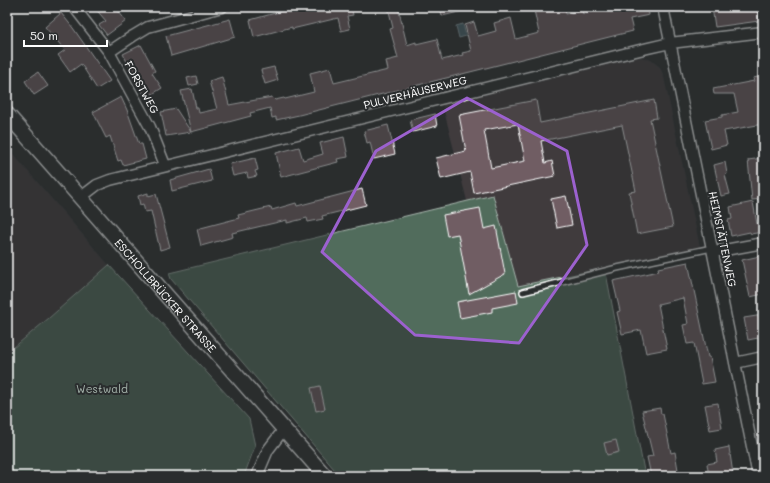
<svg xmlns="http://www.w3.org/2000/svg" width="770" height="483" viewBox="0 0 770 483" font-family="Mali,sans-serif">
<style>
.built{fill:#3f3b3e}
.green{fill:#516c5c;stroke:#a8b6ae}
.water{fill:#4a656e;stroke:#92a3a8}
.building{fill:#6f5d64;stroke:#fff;fill-rule:evenodd}
.lines{fill:none;stroke-linecap:round;stroke-linejoin:round}
.service-casing{stroke:#fff;stroke-width:8}
.minor-casing{stroke:#fff;stroke-width:13}
.secondary-casing{stroke:#fff;stroke-width:17}
.service{stroke:#2a2d2e;stroke-width:5}
.minor{stroke:#2a2d2e;stroke-width:10}
.secondary{stroke:#2a2d2e;stroke-width:14}
.marked{fill:none;stroke:#9c61cf;stroke-width:3;stroke-linejoin:round}
.labels{text-anchor:middle;dominant-baseline:central;stroke-width:4;stroke-linejoin:round;paint-order:stroke}
.street-label{font-size:11px;fill:#fff;stroke:#2a2d2e}
.park-label{font-size:11px;fill:#a8b6ae;stroke:#2a2d2e}
</style>
<rect width="100%" height="100%" fill="#2a2d2e"/>
<filter id="ink" filterUnits="userSpaceOnUse"><feTurbulence type="fractalNoise" baseFrequency=".025" numOctaves="2"/><feDisplacementMap in="SourceGraphic" scale="8" xChannelSelector="R" yChannelSelector="G"/><feConvolveMatrix kernelMatrix="1 2 1 2 8 2 1 2 1" color-interpolation-filters="sRGB"/></filter>
<g filter="url(#ink)">
<path class="built" d="M642,57L651,60L660,67L664,77L700,247L518,287L493,195L467,201L442,103L620,59Z
M7,147L109,265L49,318L7,353Z"/>
<path class="green" d="M493,195L518,286L605,268L645,476H340L171,279L169,273Z
M109,265L249,419L255,446L244,476H7V353L49,318Z"/>
<path class="water" d="M463,24L466,36L459,38L456,26Z"/>
<path class="building" d="M94,7H115L126,21L107,35L99,25L106,21Z
M297,7H351L353,15L347,16L350,29L341,31L338,18L292,29V27L254,37L250,20Z
M388,7H398L407,45L416,42V44L437,39L442,60L463,55L462,53L471,51L465,25L474,22L478,36L496,31L494,23L511,18L516,39L539,33L534,10L548,7H565L566,14L582,10L583,14L610,7H648L649,15L630,19L633,31L299,115L276,120V117L272,118L270,108L250,113L251,116L191,132L181,91L192,89L196,108H198L199,113L217,109L209,81L222,77L229,105L272,97L275,100L284,98L285,99L314,92L310,73L330,68L334,83L388,70L386,61L398,58L390,29L393,28Z
M440,7H466L467,10L442,16Z
M712,7H757L759,21L715,27Z
M61,13L73,28L110,81L97,89L81,64L70,72L58,55L65,50L45,27Z
M230,19L235,37L171,56L166,36Z
M141,45L155,71L152,73L162,88L146,98L123,54Z
M274,67L278,80L265,84L261,70Z
M38,72L48,86L34,95L25,81Z
M196,76L198,84L189,86L187,78Z
M763,76V124L724,131L727,145L711,149L705,120L722,117V115L738,112L734,94H714L713,89L754,81L753,78Z
M121,97L127,110L139,144H142L146,159L123,165L121,160L118,161L110,136L106,138L93,112Z
M536,100L540,123L654,100L657,118L650,119L673,227L637,234L629,192L636,191L622,125L541,141L545,163L552,161L555,176L474,193L470,172L441,179L436,158L466,151L459,115ZM518,124L525,161L491,168L484,130Z
M176,109L191,132L166,136L161,112Z
M435,114L437,126L413,132L410,120Z
M388,125L395,154L374,159L370,142L367,143L364,131Z
M344,137L348,157L337,159L338,162L281,177L276,153L299,147L303,160L323,154L320,143Z
M255,158L258,170L255,171L257,176L248,178L247,173L233,176L230,164Z
M763,158V199L752,200L748,160Z
M725,162L727,174L725,175L730,194L721,196L714,165Z
M209,169L212,181L172,191L170,180Z
M362,189L366,205L322,216L323,219L308,222L307,218L287,223V220L232,233L233,237L201,246L197,229L239,218L238,215L271,207L272,210L296,203L297,206Z
M148,193V196L156,194L170,247L160,250L151,211L145,212L143,204L140,205L138,196Z
M566,196L572,225L557,228L551,199Z
M753,202L757,224L761,223L762,232L751,234L750,232L731,236L728,220L732,219L730,207Z
M480,208L484,229L496,226L505,274L469,294L458,234L447,236L443,215Z
M760,256L763,271V294L750,297L742,260Z
M688,262L708,357H710L715,382L702,384L694,343L687,344L683,325L688,324L683,298L658,304L667,349L646,353L641,330L622,334L617,312L620,311L613,281L659,271L658,268Z
M516,291L518,303L492,308V312L460,318L457,302Z
M763,315V337L748,340L744,318Z
M320,386L325,409L316,411L311,388Z
M718,403L722,428L710,430L705,405Z
M660,408L661,414H663L671,453L675,452L679,476H651L647,457L653,456L642,411Z
M616,440L619,452L607,455L604,443Z
M729,447L733,474L709,476L707,464L717,462L715,450Z"/>
<g class="lines">
<g class="service-casing">
<path id="service" d="M761,7L763,21
M523,292L617,268L712,248"/>
</g>
<g class="minor-casing">
<path id="minor" d="M74,7L109,52L150,127L165,165
M663,7L758,476
M109,52L133,36L148,27L222,7
M80,198L97,185L110,180L648,48L670,43L763,32
M714,252L763,243
M735,363L763,357
M257,476L268,450L284,429"/>
</g>
<g class="secondary-casing">
<g id="secondary">
<path id="s1" d="M7,114L325,476"/>
</g>
</g>
<use href="#service" class="service"/>
<use href="#minor" class="minor"/>
<use href="#secondary" class="secondary"/>
</g>
</g>
<path d="M0 0H770V483H0ZM467,98L567,151L587,245L519,343L415,335L322,252L376,151Z" fill="#2a2d2e" fill-opacity=".55" fill-rule="evenodd"/>
<path class="marked" d="M467,98L567,151L587,245L519,343L415,335L322,252L376,151Z"/>
<g class="labels">
<g class="street-label">
<text transform="translate(142 87) rotate(61)">FORSTWEG</text>
<text transform="translate(415 92) rotate(-14)">PULVERHÄUSERWEG</text>
<text transform="translate(723 239) rotate(78)">HEIMSTÄTTENWEG</text>
<text stroke="none"><textPath href="#s1" startOffset="241">ESCHOLLBRÜCKER STRASSE</textPath></text>
</g>
<g class="park-label">
<text x="102" y="388">Westwald</text>
</g>
</g>
<rect width="770" height="483" fill="none" stroke="#2a2d2e" stroke-width="24"/>
<rect x="12" y="12" width="746" height="459" fill="none" stroke="#fff" stroke-width="1.5" filter="url(#ink)"/>
<path d="M24 40v6h83v-6" fill="none" stroke="#ffffff" stroke-width="2"/>
<text x="30" y="40" font-size="12" fill="#ffffff" stroke="#2a2d2e" stroke-width="3" paint-order="stroke">50 m</text>
</svg>
